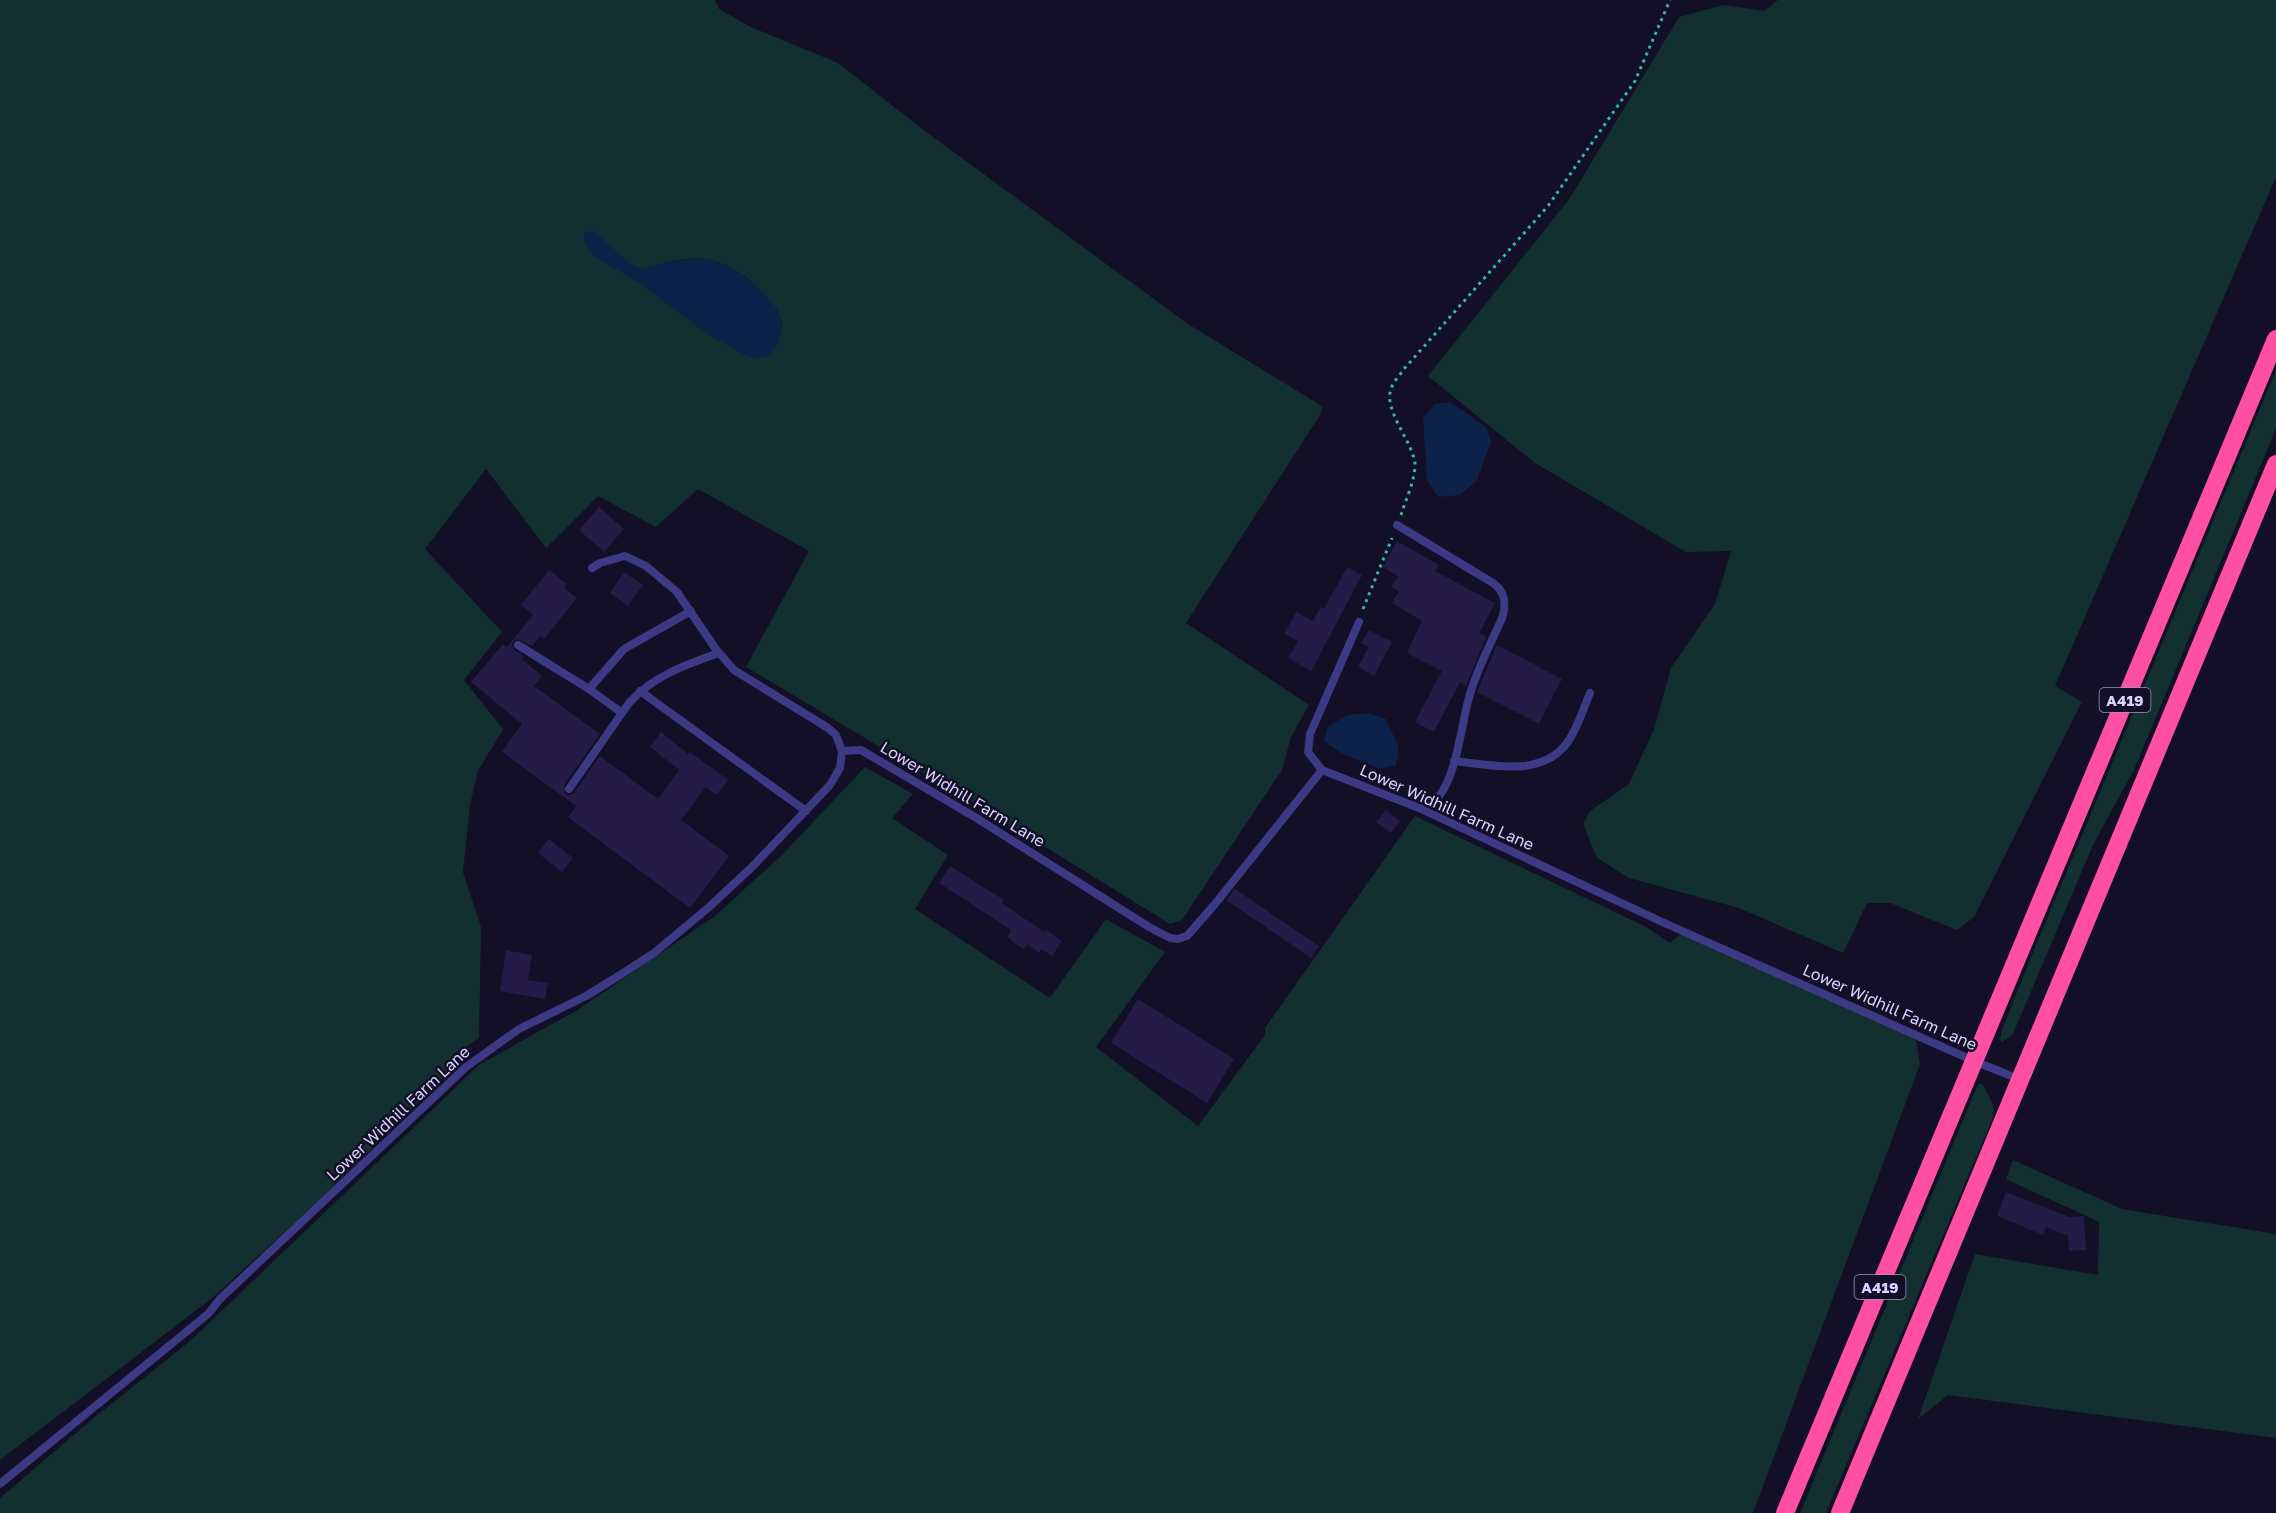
<svg xmlns="http://www.w3.org/2000/svg" width="2276" height="1513" viewBox="0 0 2276 1513" font-family="'Golos Text',sans-serif">
<style>
.green{fill:#12302f;fill-rule:evenodd}
.water{fill:#0c2248}
.building{fill:#241b47}
.lines{fill:none;stroke-linecap:round;stroke-linejoin:round}
.path{stroke:#2fb8b0;stroke-width:3;stroke-dasharray:3 4.5;stroke-linecap:butt}
.lane{stroke:#3d3a85;stroke-width:8}
.highway{stroke:#ff4fa3;stroke-width:18}
.labels{text-anchor:middle;dominant-baseline:central;stroke-width:5;stroke-linejoin:round;paint-order:stroke}
.shield{fill:#130f26;stroke:#9e99be;stroke-width:1.5}
.shield-label{font-size:15px;font-weight:bold;fill:#d9d4ff}
.street-label{font-size:16px;fill:#d9d4ff;stroke:#130f26}
</style>
<rect width="100%" height="100%" fill="#130f26"/>
<path class="green" d="M0,0H715L719,9L751,27L838,63L925,131L1188,324L1322,406L1320,415L1186,623L1309,705L1291,737L1282,770L1182,920L1170,924L994,815L746,667L809,551L698,489L656,527L598,496L546,548L486,469L425,549L502,632L464,680L503,729L478,771L470,805L463,872L481,927L479,1038L458,1052L457,1065L313,1206L211,1299L0,1460ZM694,258C716,258 734,268 751,281L670,261Z
M1778,0H2276V177L2055,686L2082,702L1974,917L1957,930L1890,903H1867L1843,953L1739,908L1629,878L1597,858L1583,824L1590,811L1629,784L1654,729L1671,668L1715,604L1731,551L1686,552L1535,463L1428,376L1570,198L1679,17L1724,5L1764,11Z
M2276,370V429L2134,770L2093,845L2013,1034L2002,1042L2000,1039L2002,1030L2027,967Z
M865,767L913,794L892,818L948,855L915,909L1050,998L1106,919L1165,952L1096,1047L1198,1126L1265,1035V1028L1415,816L1646,927L1670,943L1683,932L1915,1035L1920,1064L1753,1513H0V1498L91,1420L190,1341L479,1065L579,1009L715,916L783,854Z
M1978,1084H1983C1988,1095 1996,1105 1993,1117L1826,1513H1800Z
M2013,1160L2122,1209L2276,1234V1438L1948,1395L1918,1419L1975,1254L2098,1275L2099,1222L2006,1179Z"/>
<path class="water" d="M589,231L595,232L629,263L641,269L670,261L702,258L715,261L736,270L757,286L778,310L783,324L777,346L769,356L759,359L747,356L709,335L639,283L594,256L587,248L584,240L585,233Z
M1450,402L1486,427L1491,442L1477,480L1460,495L1438,497L1427,480L1423,418L1435,404Z
M1369,713L1386,719L1399,748L1396,765L1379,769L1341,753L1324,741L1328,727L1347,715Z"/>
<path class="building" d="M599,507L624,529L604,552L579,530Z
M1397,541L1439,565L1435,571L1495,603L1479,633L1486,636L1485,639L1466,686L1460,682L1434,732L1415,722L1442,671L1407,653L1422,621L1392,603L1399,591L1391,587L1398,576L1383,567Z
M1347,567L1362,575L1311,671L1288,658L1298,641L1284,634L1296,612L1313,621L1321,607L1324,609Z
M549,570L567,584L564,588L577,598L544,639L540,636L532,646L518,639L513,641L512,645L514,650L524,656L522,659L542,676L534,686L600,734L564,785L565,794L569,795L574,793L600,756L658,799L679,770L650,747L661,732L688,754L690,752L728,780L716,795L706,787L681,820L729,856L690,908L568,817L576,806L502,752L522,724L471,682L503,644L507,647L533,615L521,605Z
M624,572L643,585L628,606L610,593Z
M1369,630L1392,642L1374,676L1358,667L1369,647L1361,643Z
M1497,645L1562,679L1539,724L1477,692Z
M1386,810L1400,821L1391,833L1376,822Z
M549,839L573,858L562,872L538,853Z
M950,866L1004,900L1002,903L1044,932L1046,930L1062,941L1052,956L1041,949L1039,953L1027,944L1023,949L1007,937L1011,930L939,883Z
M1235,889L1319,946L1311,958L1226,900Z
M506,950L532,955L528,980L548,983L545,999L500,991Z
M1138,999L1234,1059L1207,1103L1111,1043Z
M2006,1192L2069,1217L2084,1216L2086,1250L2069,1251L2068,1236L2046,1227L2043,1235L1997,1216Z"/>
<g class="lines">
<path class="path" d="M1401,515C1406,499 1415,481 1415,464C1413,442 1383,410 1391,389C1393,382 1400,375 1404,369L1548,206L1635,81L1670,0
M1363,609L1392,538"/>
<path class="lane" d="M1397,525L1493,583C1505,592 1506,602 1503,616C1492,641 1478,667 1470,694C1461,722 1457,785 1432,803C1428,805 1423,806 1419,808
M592,568L600,563L625,556L646,566L677,592L715,648L734,670L828,728L836,735L842,751L861,750L978,819L1149,927L1170,938L1178,939L1187,936L1215,904L1322,770
M518,645L589,689L622,713
M589,689L624,649L691,611
M640,691L806,811
M1454,761C1491,765 1541,778 1567,743C1578,728 1583,709 1590,693
M1322,770L1419,808L1660,921L1974,1061L2019,1079
M1322,770L1308,752L1310,734L1359,622
M569,789L629,703C653,676 685,665 719,653
M0,1484L208,1314L220,1299L466,1067L519,1029L586,996L620,975L654,953L708,908L753,866L830,785L840,768L842,751"/>
<path class="highway" d="M1785,1513L2276,339
M1840,1513L2276,464"/>
</g>
<g class="labels">
<g class="shield">
<rect x="2099.5" y="688" width="51" height="24" rx="4.5"/>
<rect x="1854.5" y="1275" width="51" height="24" rx="4.5"/>
</g>
<g class="shield-label">
<text x="2125" y="700">A419</text>
<text x="1880" y="1287">A419</text>
</g>
<g class="street-label">
<text transform="translate(963 794) rotate(31)">Lower Widhill Farm Lane</text>
<text transform="translate(1447 807) rotate(24)">Lower Widhill Farm Lane</text>
<text transform="translate(1890 1007) rotate(24)">Lower Widhill Farm Lane</text>
<text transform="translate(398 1113) rotate(-43)">Lower Widhill Farm Lane</text>
</g>
</g>
</svg>
